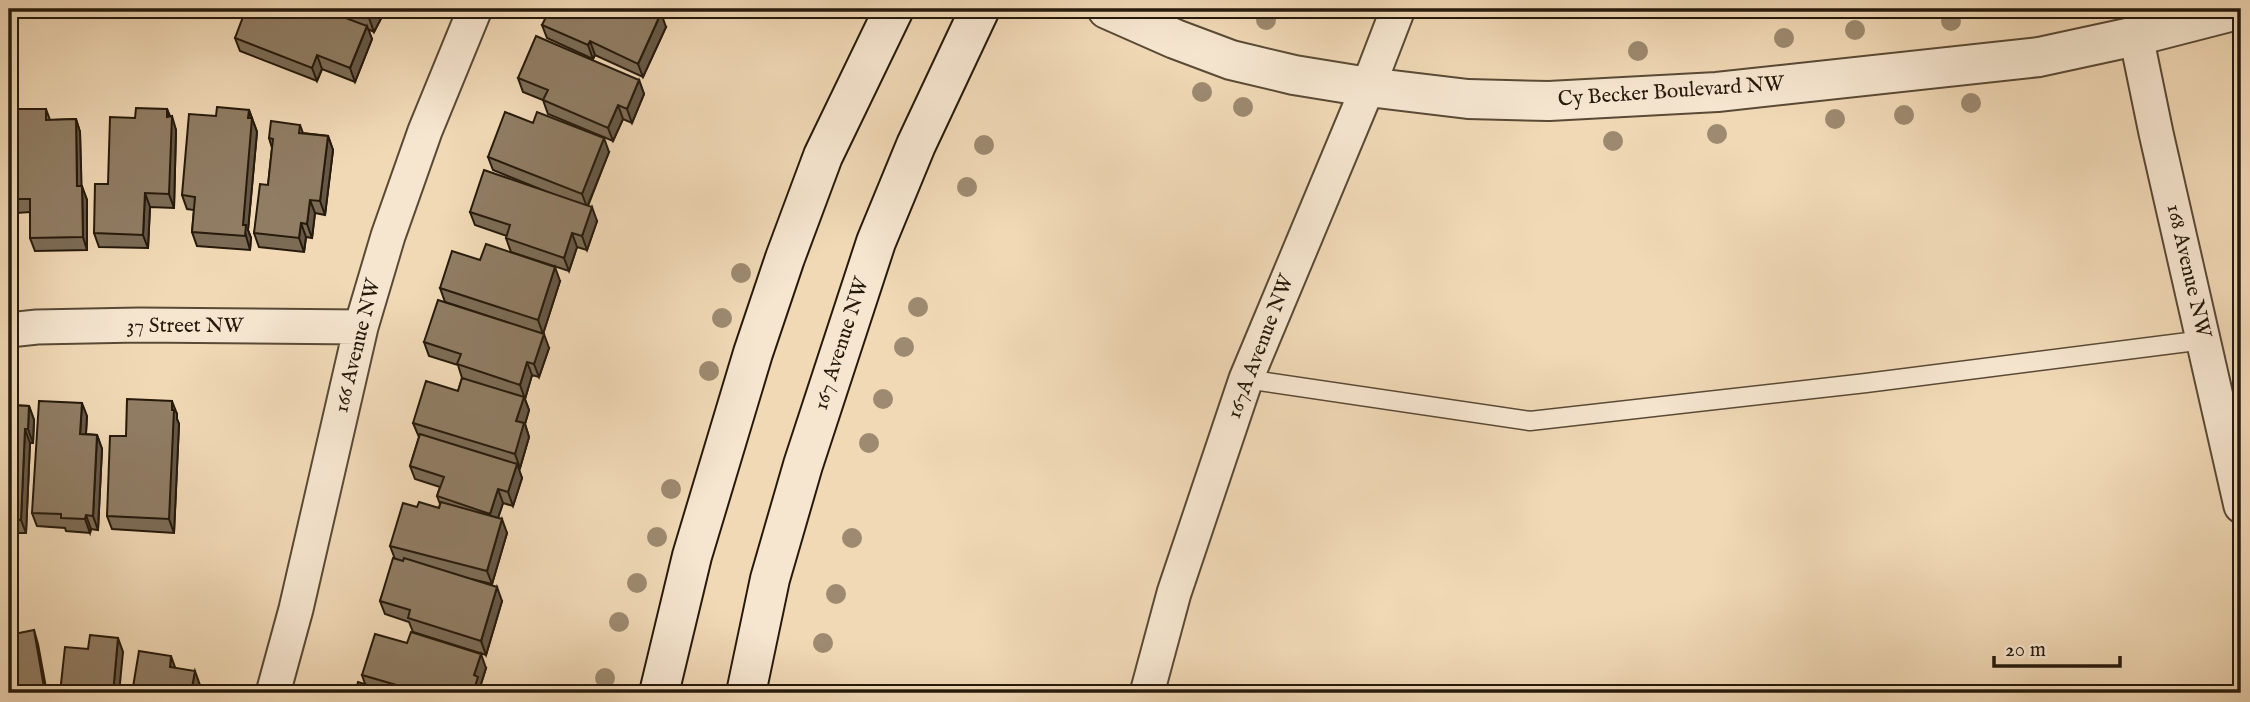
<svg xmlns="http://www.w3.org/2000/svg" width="2250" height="702" viewBox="0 0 2250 702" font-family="'IM FELL English',serif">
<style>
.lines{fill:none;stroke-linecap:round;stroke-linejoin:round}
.service-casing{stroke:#594a36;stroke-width:21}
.minor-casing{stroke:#594a36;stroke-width:37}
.tertiary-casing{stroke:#594a36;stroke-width:42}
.secondary-casing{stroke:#261a0c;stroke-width:42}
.service{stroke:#f6e6d0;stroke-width:18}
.minor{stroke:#f6e6d0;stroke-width:33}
.tertiary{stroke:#f6e6d0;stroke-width:38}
.secondary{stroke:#f6e6d0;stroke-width:38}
.tree{fill:#9d8a70}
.wall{fill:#7c6c56;stroke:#261a0c;stroke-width:2}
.shaded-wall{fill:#655846;stroke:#261a0c;stroke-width:2}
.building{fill:#907d64;stroke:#261a0c;stroke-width:2}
.labels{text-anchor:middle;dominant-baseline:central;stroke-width:5;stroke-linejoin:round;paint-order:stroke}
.street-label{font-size:21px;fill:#261a0c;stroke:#f6e6d0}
</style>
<rect width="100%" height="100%" fill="#f1d9b6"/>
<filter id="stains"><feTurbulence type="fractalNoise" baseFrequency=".00286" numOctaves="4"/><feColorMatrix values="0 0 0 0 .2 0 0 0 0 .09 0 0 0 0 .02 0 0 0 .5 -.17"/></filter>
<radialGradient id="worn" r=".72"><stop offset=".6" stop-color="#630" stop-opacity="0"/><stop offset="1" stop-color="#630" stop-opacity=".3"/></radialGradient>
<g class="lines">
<g class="service-casing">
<path id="service" d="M1246,379L1530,421L1866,383L2204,340"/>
</g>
<g class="minor-casing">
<path id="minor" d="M2136,36L2156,133L2241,506
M9,330L37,327L139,325L361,327
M273,693L296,609L361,327L388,236L425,131L475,9
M1147,693L1174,593L1246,379L1368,87L1398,9"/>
</g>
<g class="tertiary-casing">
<path id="tertiary" d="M1107,9L1175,39L1231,60L1294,75L1368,87L1468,99L1549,101L1717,92L2039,57L2136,36L2241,9"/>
</g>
<g class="secondary-casing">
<path id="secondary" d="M659,693L692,556L753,353L785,258L823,156L894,9
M746,693L770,579L803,465L876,242L916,145L980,9"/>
</g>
<use href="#service" class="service"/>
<use href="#minor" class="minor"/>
<use href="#tertiary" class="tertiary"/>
<use href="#secondary" class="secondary"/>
</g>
<g class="tree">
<circle cx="1266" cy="20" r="10"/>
<circle cx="1951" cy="21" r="10"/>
<circle cx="1855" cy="30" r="10"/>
<circle cx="1784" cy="38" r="10"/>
<circle cx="1638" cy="51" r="10"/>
<circle cx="1202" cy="92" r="10"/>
<circle cx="1971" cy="103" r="10"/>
<circle cx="1243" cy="107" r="10"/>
<circle cx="1904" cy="115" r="10"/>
<circle cx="1835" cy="119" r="10"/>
<circle cx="1717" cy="134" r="10"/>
<circle cx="1613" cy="141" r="10"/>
<circle cx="984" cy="145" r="10"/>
<circle cx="967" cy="187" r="10"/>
<circle cx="741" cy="273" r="10"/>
<circle cx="918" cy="307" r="10"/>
<circle cx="722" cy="318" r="10"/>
<circle cx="904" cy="347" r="10"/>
<circle cx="709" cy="371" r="10"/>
<circle cx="883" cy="399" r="10"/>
<circle cx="869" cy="443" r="10"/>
<circle cx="671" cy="489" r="10"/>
<circle cx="657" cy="537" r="10"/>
<circle cx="852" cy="538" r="10"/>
<circle cx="637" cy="583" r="10"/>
<circle cx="836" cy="594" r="10"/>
<circle cx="619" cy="622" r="10"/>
<circle cx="823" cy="643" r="10"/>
<circle cx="605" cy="678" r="10"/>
</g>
<path class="wall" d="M330,9H386L374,32L368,29L372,39L355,82L322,69L317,81L240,51L235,38L259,11L350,19Z
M655,9H671L668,15Z
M542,25L666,27L643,77L595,55L593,59L547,38Z
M518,78L639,80L644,94L632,123L623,119L613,141L548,114L543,100L523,92Z
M46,109L50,120L76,119L80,132L81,186L87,200V250L35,251L30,238V212L17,213L12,199L16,181V130L11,118Z
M167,109L176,130L174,208L150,207L148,248L99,247L94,233L135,118Z
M249,110L257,132L248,230L251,238L250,250L197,246L192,232L194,210L187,209L182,195L216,116Z
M300,125L303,133L328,136L333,150L325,215L315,213L312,238L306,237L304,252L259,247L254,233L268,185L272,148L269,138Z
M609,152L588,206L597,221L587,250L577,247L569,271L511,252L506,238L507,236L475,225L470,212L550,193L493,170L488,157Z
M560,281L543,334L445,302L440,288Z
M424,342L549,348L539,377L532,375L525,399L529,410L525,424L529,437L520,468L518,467L522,478L513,506L503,503L498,518L507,533L492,584L471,579L502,601L486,655L413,632L409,622L385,614L380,601L395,559L390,546L417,507L439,508L440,504L437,496L440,487L415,479L410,466L419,437L413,423L458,391L462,378L458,365L429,356Z
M9,405L29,406L34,420L33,443H30L26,533H9Z
M177,414V419L179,424L174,533L112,529L107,516L126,436Z
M87,416L86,434L97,435L102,449L98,530L91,529L90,533L66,531L65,528L37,526L32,513Z
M486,668L481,684L483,690L482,693H355L365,684L362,675Z"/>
<path class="shaded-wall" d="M374,9H386L374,32L369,18Z
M666,9H671L668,15Z
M661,13L666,27L643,77L638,64Z
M367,26L372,39L355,82L350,68Z
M590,41L595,55L593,59L588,45Z
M317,55L322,69L317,81L312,68Z
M639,80L644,94L632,123L627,109Z
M618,105L623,119L613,141L608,128Z
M167,109L171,121L172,116L176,130L174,208L169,194Z
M249,110L257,132L248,230L251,238L250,250L243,225Z
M76,119L80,132L82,200L77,186Z
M328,136L333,150L325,215L320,201Z
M604,138L609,152L587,207L582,194Z
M82,186L87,200V250L83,237Z
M145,193L150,207L148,248L143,235Z
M310,200L315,213L312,238L307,224Z
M592,207L597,221L587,250L582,236Z
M301,223L306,237L304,252L299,238Z
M572,233L577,247L569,271L564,258Z
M555,267L560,281L543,334L538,320Z
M544,334L549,348L539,377L534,364Z
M527,362L532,375L525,399L520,385Z
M524,397L529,410L525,424L529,437L520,468L515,454L516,421Z
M172,401L177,414V419L179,424L174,533L169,519Z
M82,403L87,416L85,448L80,434Z
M29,406L34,420L33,443L28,429Z
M25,429L30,443L26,533L21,520Z
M97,435L102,449L98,530L93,516Z
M517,464L522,478L513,506L508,492Z
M498,489L503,503L495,527L490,514Z
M86,515L91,529L90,533L85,519Z
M502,519L507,533L492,584L487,571Z
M497,587L502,601L486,655L481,641Z
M34,630L38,644L47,693H45Z
M118,638L123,652L119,693H113Z
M481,654L486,668L481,684L483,690L482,693H473L474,675Z
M171,656L176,670L170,667Z
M195,671L200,685L199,693H191Z"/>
<path class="building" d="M246,9H253L259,11L260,9H322L367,26L350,68L317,55L312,68L235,38Z
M351,9H374L369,18Z
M550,9H651L661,13L638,64L590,41L588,45L542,25Z
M536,36L639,80L627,109L618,105L608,128L543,100L548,90L518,78Z
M217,107L249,110L248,118H252L243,225H246L245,236L192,232L195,197L182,195L189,114L216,116Z
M136,108L167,109V117L172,116L169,194L145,193L143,235L94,233L95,184H108L110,117L135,118Z
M11,109H46V120L76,119L77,186H82L83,237L30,238V199H12L11,182L16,181L15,118H11Z
M505,112L533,123L537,112L604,138L582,194L488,157Z
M271,121L300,125L299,133L328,136L320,201L310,200L307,224L301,223L299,238L254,233L260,184L268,185L273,139L269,138Z
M484,170L592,207L582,236L572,233L564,258L506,238L510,225L470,212Z
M486,244L555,267L538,320L440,288L452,251L480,260Z
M438,300L544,334L534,364L527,362L520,385L457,364L461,354L424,342Z
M462,378L524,397L516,421L524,423L515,454L413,423L426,381L458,391Z
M127,399L172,401V410H174L169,519L107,516L110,436H126Z
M39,401L82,403L80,434L97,435L93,516L86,515L85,519L61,518V514L32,513Z
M9,405L29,406L28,429H25L21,520L9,519Z
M420,434L517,464L508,492L498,489L490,514L437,496L444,477L410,466Z
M419,502L439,508L441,502L502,519L487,571L390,546L403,503L417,507Z
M393,558L403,561L404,558L497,587L481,641L408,618L410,610L380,601Z
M34,630L45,693H9V635Z
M411,632L481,654L474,675L478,677L473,693H424L362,675L375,634L407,643Z
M90,635L118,638L113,693H60L65,647L88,649Z
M139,651L171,656L170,667L195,671L191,693H132Z
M358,682L393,693H355Z"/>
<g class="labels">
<g class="street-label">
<text transform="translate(1671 92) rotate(-4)">Cy Becker Boulevard NW</text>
<text transform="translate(2188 271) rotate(77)">168 Avenue NW</text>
<text x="185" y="326">37 Street NW</text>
<text transform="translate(842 344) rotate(-72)">167 Avenue NW</text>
<text transform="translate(358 346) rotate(-76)">166 Avenue NW</text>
<text transform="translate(1261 347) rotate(-69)">167A Avenue NW</text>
</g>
</g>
<rect width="2250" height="702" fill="none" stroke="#f1d9b6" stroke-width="35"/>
<rect x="10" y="10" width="2229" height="681" fill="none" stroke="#261a0c" stroke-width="3.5"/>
<rect x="18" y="18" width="2215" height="667" fill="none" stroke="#261a0c" stroke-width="2"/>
<path d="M1994 656v10h126v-10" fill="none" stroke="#261a0c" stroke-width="3.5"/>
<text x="2005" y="656" font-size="21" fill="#261a0c" stroke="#f6e6d0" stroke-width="5" paint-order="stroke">20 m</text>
<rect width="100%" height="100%" filter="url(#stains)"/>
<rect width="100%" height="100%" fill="url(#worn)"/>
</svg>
